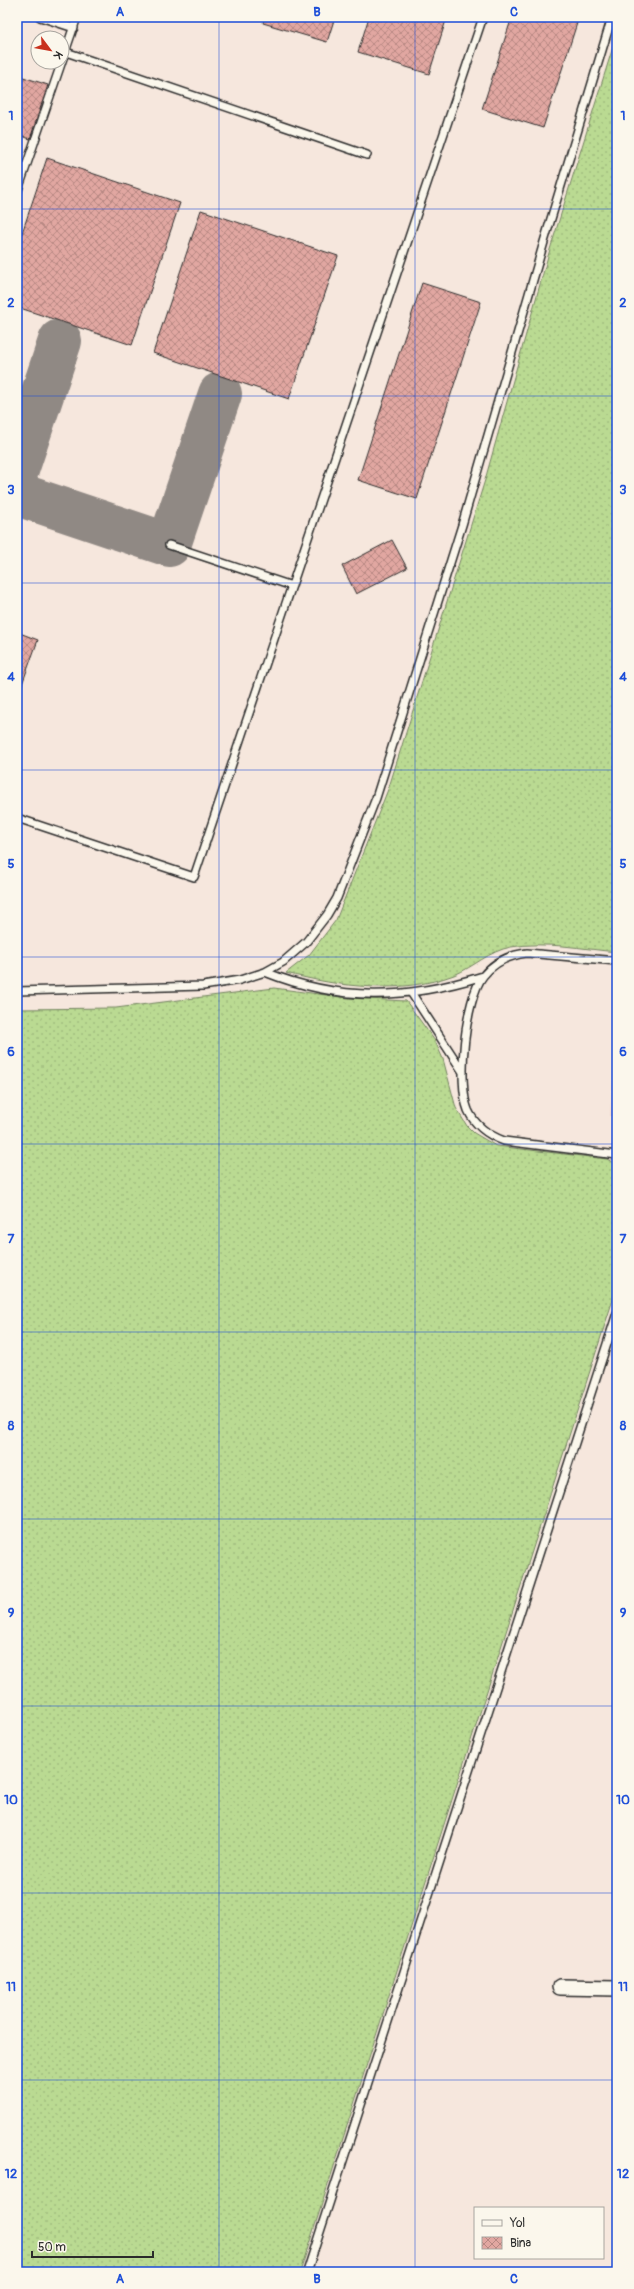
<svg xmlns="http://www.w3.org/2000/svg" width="634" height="2289" viewBox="0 0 634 2289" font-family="Pangolin,sans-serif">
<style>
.built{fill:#f0d4cb}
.grass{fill:url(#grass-dots);stroke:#72825e}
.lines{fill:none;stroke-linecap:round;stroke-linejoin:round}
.taxiway{stroke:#908984;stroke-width:44}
.building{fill:url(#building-cross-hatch);stroke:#2b2b2b}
.lane-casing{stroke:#2b2b2b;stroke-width:10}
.street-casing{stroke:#2b2b2b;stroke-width:18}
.lane{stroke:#fbf7ec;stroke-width:7}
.street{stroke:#fbf7ec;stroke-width:15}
.grid{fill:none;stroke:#1d4ed8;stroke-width:1;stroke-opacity:0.55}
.neatline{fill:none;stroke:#1d4ed8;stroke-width:1.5}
.grid-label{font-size:13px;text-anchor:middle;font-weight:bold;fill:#1d4ed8}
</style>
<defs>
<pattern id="grass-dots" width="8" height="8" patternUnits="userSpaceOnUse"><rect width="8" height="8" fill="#bada92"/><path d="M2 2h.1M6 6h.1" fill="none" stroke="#a0bb7e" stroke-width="1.8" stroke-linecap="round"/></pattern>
<pattern id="building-cross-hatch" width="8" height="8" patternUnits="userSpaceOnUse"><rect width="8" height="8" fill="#e1a7a1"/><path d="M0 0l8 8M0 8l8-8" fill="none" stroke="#b78883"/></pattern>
</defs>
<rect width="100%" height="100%" fill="#f6e7dd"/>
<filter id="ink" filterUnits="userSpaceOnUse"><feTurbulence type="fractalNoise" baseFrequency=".025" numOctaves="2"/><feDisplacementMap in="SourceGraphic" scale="8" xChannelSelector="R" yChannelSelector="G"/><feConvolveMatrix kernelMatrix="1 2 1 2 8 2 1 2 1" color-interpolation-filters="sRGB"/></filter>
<g filter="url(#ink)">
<path class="built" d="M617,1030V1117L610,1116Z"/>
<path class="grass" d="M617,34V952C583,949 545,941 511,947C489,951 474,967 454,975C400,995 340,987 286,973L309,955L336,920L389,787L485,480L548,256Z
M274,988L348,998L406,1001L435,1041L443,1059L456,1108L467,1126L474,1133L496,1146L607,1159L617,1165V1287L300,2272H17V1009L116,1008Z"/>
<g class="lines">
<path class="taxiway" d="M17,470L60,341
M17,494L169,545L220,394"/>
</g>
<path class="building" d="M265,17H335L327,42L263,23Z
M369,17H447L429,74L358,52Z
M512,17H579L543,128L482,109Z
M17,75L48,85L30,139L17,134Z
M47,158L180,203L132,345L17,307V248Z
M201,210L338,256L289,399L153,353Z
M422,283L481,302L417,499L358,480Z
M392,540L407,568L356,594L342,566Z
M17,632L38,640L17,698Z"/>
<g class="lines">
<g class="lane-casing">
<path id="lane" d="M40,17L74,28
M66,52L367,155
M17,193L77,17
M169,545L292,586
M17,818L194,877L483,17
M617,961L527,953C510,955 494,962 483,976C465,999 457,1083 468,1110C475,1126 488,1135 504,1141L617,1155
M265,972C340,1002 406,1000 483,976
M17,991L203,986L240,980L265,972L283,962L306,942L327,915L337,898L376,798L462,525L544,242L612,17
M412,994L463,1072
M307,2272L617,1313"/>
</g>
<g class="street-casing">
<path id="street" d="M560,1987L617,1988"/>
</g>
<use href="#lane" class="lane"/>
<use href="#street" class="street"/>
</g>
</g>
<path class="grid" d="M219,17V2272M415,17V2272M17,209H617M17,396H617M17,583H617M17,770H617M17,957H617M17,1144H617M17,1332H617M17,1519H617M17,1706H617M17,1893H617M17,2080H617"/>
<rect width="634" height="2289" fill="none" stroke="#fbf7ec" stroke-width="44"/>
<rect x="474" y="2207" width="130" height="52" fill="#fbf7ec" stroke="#a8a59f"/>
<rect x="482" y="2220" width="20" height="6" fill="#fbf7ec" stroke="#a8a59f"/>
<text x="510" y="2227" font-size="12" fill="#2b2b2b">Yol</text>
<rect x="482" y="2237" width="20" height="12" fill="url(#building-cross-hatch)" stroke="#a8a59f"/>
<text x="510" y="2247" font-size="12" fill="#2b2b2b">Bina</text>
<g transform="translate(50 50) rotate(122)"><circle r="19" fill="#fbf7ec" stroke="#a8a59f"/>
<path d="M0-3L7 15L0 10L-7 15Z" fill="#c8321e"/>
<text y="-6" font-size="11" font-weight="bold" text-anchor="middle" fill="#2b2b2b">K</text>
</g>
<path d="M32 2251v6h121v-6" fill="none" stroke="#2b2b2b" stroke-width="2"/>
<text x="38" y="2251" font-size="12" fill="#2b2b2b" stroke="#fbf7ec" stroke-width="3" paint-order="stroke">50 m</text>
<rect x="22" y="22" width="590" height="2245" class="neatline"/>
<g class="grid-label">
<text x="120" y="16">A</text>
<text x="317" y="16">B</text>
<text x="514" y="16">C</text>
<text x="11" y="120">1</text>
<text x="623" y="120">1</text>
<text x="11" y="307">2</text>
<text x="623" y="307">2</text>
<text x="11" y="494">3</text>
<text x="623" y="494">3</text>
<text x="11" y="681">4</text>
<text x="623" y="681">4</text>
<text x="11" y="868">5</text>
<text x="623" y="868">5</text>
<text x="11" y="1056">6</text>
<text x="623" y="1056">6</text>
<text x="11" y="1243">7</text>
<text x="623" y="1243">7</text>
<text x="11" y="1430">8</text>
<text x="623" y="1430">8</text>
<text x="11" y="1617">9</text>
<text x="623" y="1617">9</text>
<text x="11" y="1804">10</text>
<text x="623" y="1804">10</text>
<text x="11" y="1991">11</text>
<text x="623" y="1991">11</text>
<text x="11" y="2178">12</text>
<text x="623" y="2178">12</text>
<text x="120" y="2283">A</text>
<text x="317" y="2283">B</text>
<text x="514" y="2283">C</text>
</g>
</svg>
